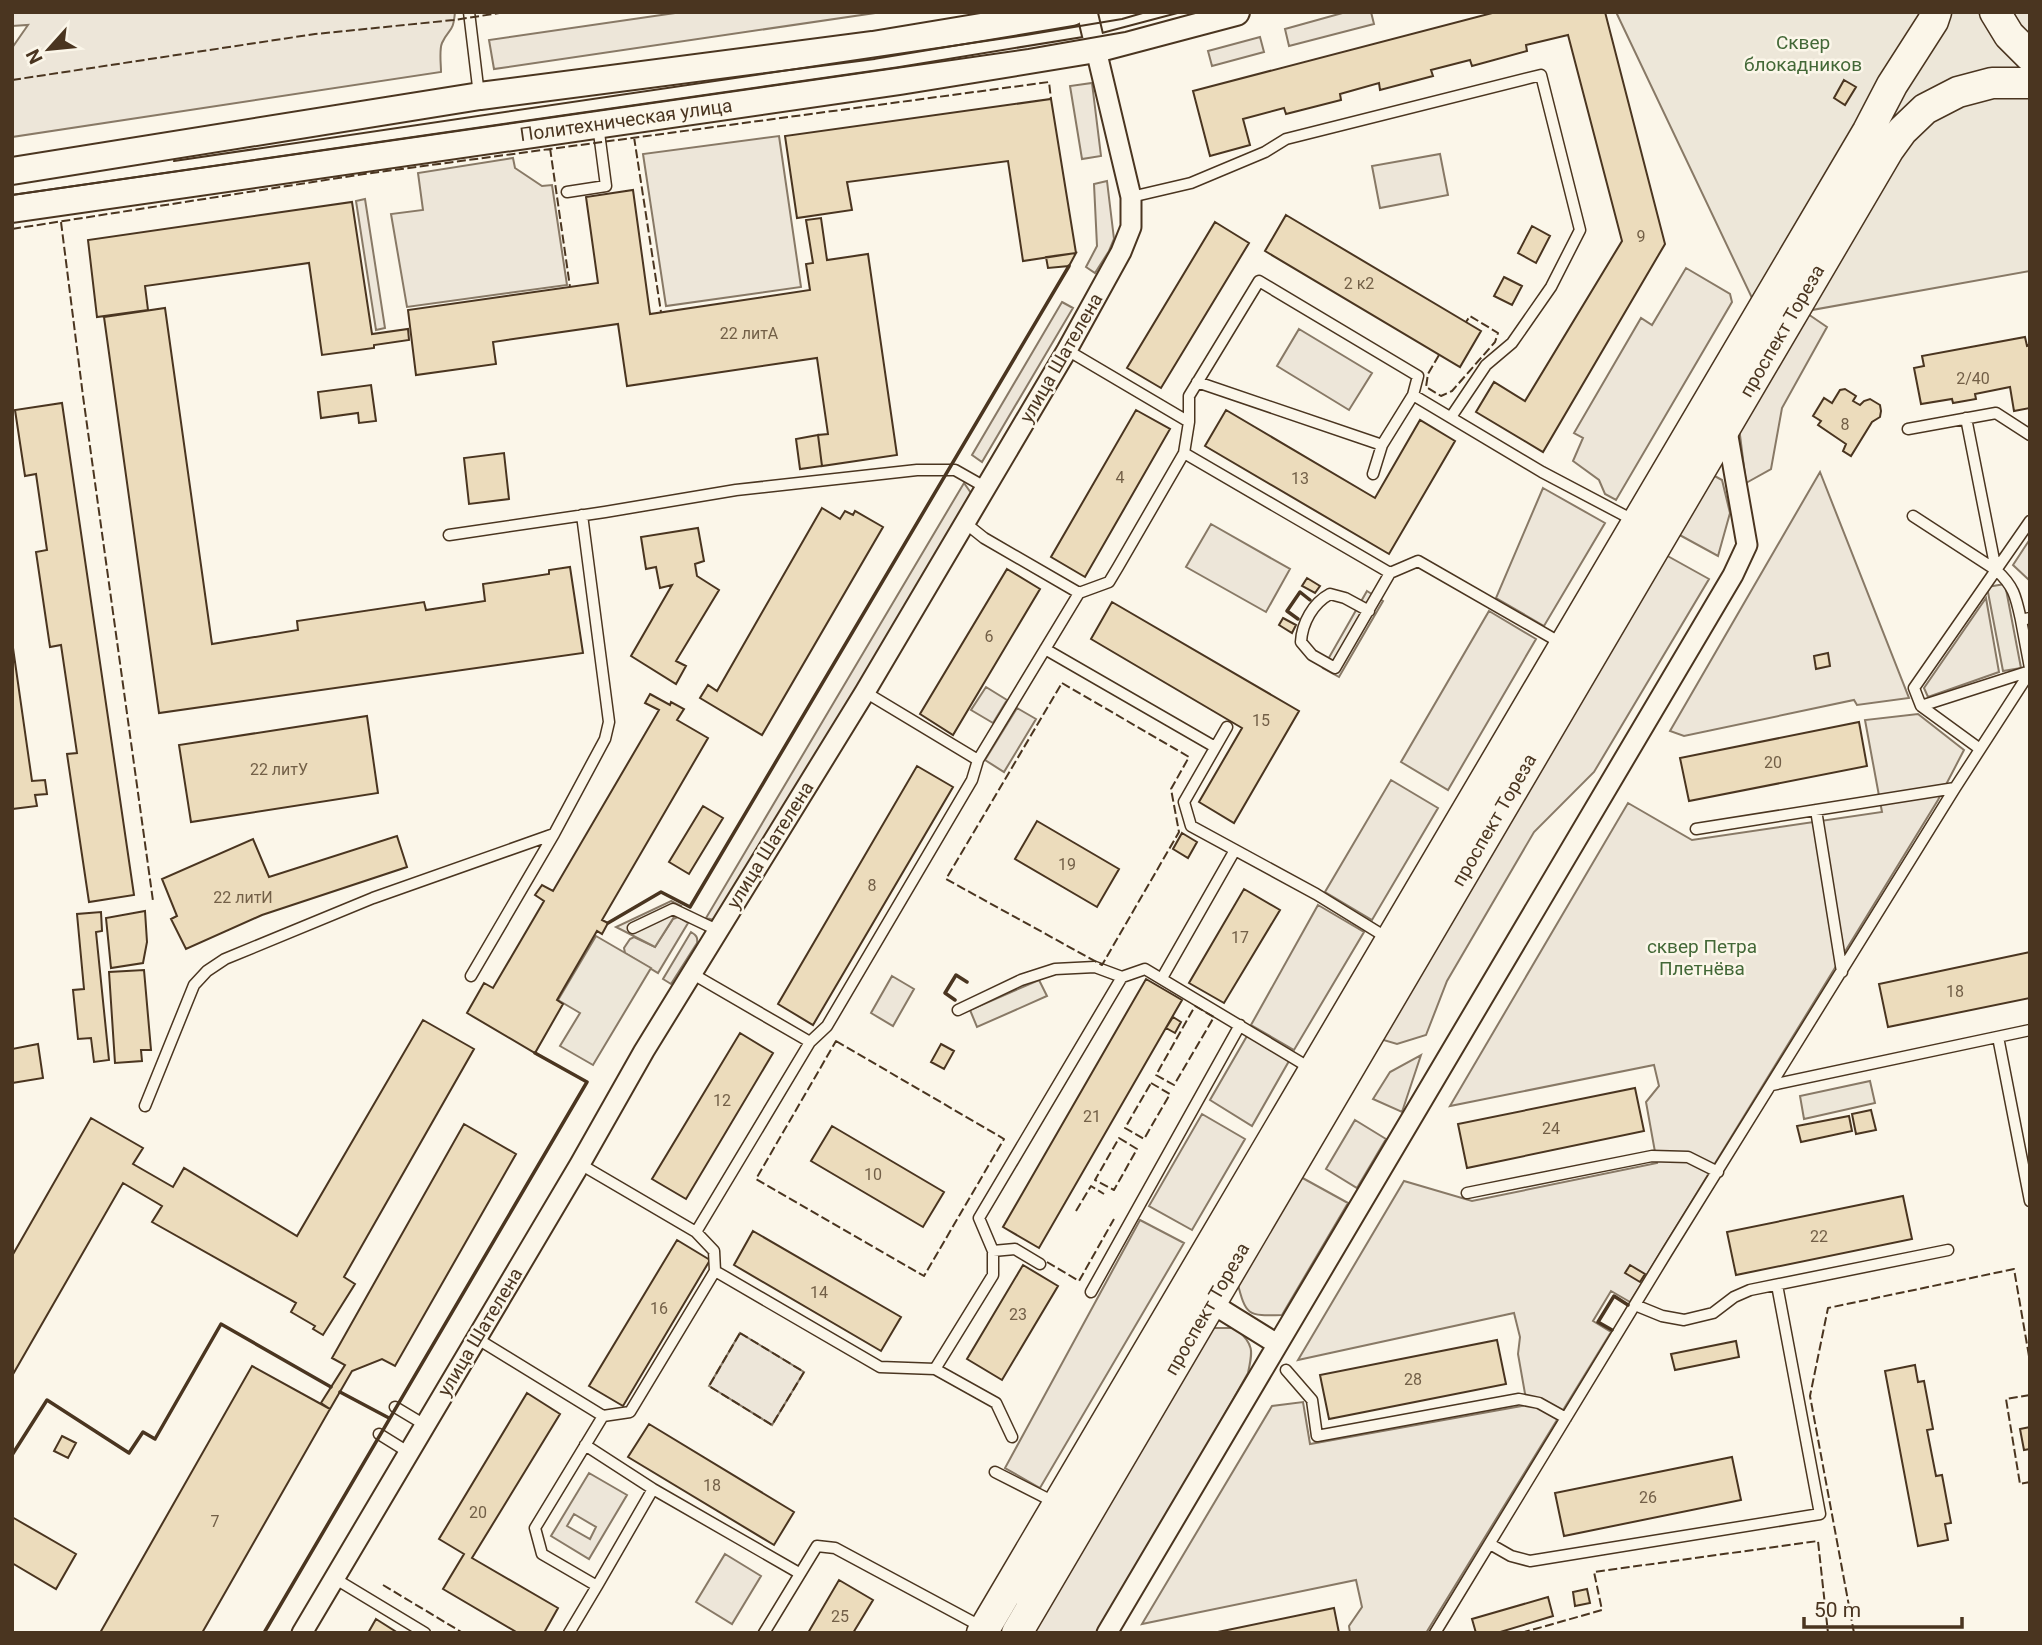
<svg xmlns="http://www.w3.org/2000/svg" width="2042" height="1645" viewBox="0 0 2042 1645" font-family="Roboto,sans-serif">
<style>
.green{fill:#ede6d9;stroke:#887966;stroke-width:2;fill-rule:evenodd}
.parking{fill:#ede7d9;stroke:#887966;stroke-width:2}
.building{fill:#ecdcbc;stroke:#4a3520;stroke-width:2}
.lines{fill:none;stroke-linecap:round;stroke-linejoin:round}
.lane-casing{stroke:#4a3520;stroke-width:13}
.street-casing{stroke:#4a3520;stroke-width:23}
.secondary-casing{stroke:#4a3520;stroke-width:30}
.primary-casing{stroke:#4a3520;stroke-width:33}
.lane{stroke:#fbf6e9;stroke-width:10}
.street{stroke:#fbf6e9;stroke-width:19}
.secondary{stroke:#fbf6e9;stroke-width:26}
.primary{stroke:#fbf6e9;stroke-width:30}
.tram{stroke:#4a3520;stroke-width:2}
.fence{stroke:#4a3520;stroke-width:2;stroke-dasharray:9 3.5;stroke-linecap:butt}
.wall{stroke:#4a3520;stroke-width:3.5}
.labels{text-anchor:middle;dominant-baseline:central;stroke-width:5;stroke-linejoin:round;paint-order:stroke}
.number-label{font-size:16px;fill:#725f47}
.park-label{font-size:19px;fill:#436837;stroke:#fbf6e9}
.street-label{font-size:19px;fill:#4a3520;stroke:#fbf6e9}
</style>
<rect width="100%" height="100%" fill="#fbf6e9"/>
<path class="green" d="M12,12H455C453,34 450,26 442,43C439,50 441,63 441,72L12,137V48L28,25L12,26Z
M682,12H882L494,69L489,40Z
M1346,12H1371L1374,24L1289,46L1285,29Z
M1260,37L1264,52L1212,66L1208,51Z
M1092,83L1101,156L1082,159L1070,86Z
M779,136L801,287L666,306L643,154Z
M1440,154L1448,195L1380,208L1372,166Z
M513,158L515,168L542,186L552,185L567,285L407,307L391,214L423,210L418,173Z
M1107,181L1114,239L1109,251L1095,273L1086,267L1097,246L1094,184Z
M365,199L385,328L376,330L356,201Z
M1686,268L1730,294L1732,302L1616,500L1605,494L1599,480L1573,461L1583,438L1574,433L1641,318L1652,325Z
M1062,302L1073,308L982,462L972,455Z
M1805,312L1827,327L1782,408L1771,469L1746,483L1739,427Z
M1299,329L1372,373L1349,410L1277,366Z
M1820,472L1909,698L1857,705L1854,700L1684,736L1670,731Z
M1711,474L1722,480L1730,513L1718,556L1676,533Z
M964,483L971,493L969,500L721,915L714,920L706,918Z
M1543,488L1605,523L1544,626L1496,598Z
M1211,524L1290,569L1266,612L1186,567Z
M2030,539V581L2013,565Z
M1664,554L1709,579L1594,772L1534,832L1447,981L1426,1035L1397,1044L1380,1039Z
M1986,598L1999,672L1928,697L1924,688Z
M1489,611L1536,639L1448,790L1401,762Z
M986,687L1007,700L993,723L971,710Z
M1017,708L1036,719L1004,772L985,760Z
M1918,714L1964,750L1938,800L1630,1302L1611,1291L1593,1321L1611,1332L1426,1633H1350L1349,1626L1362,1607L1356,1580L1142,1624L1272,1406L1303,1402L1310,1444L1527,1405L1518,1354L1520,1337L1514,1313L1298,1360L1404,1181L1472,1201L1657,1163L1646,1102L1659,1086L1654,1065L1450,1106L1628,803L1692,840L1882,812L1865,720Z
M1391,780L1438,808L1372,920L1325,892Z
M1318,905L1364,932L1294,1050L1251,1025Z
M678,917L688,923L658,973L625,953L624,948L630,939L634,937L655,947L673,919Z
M691,932C696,935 698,937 697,943L671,984L663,979Z
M892,976L914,989L893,1026L871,1013Z
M1247,1036L1289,1061L1252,1126L1210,1100Z
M1421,1055L1402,1112L1373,1099L1390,1072Z
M1202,1114L1245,1139L1192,1230L1149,1206Z
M1355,1120L1386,1139L1357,1188L1326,1169Z
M1299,1176L1348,1203L1282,1315C1247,1316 1246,1316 1237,1281Z
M1140,1220L1184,1243L1040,1488L1005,1468Z
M1210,1328H1236C1254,1345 1253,1350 1248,1373L1131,1580L1098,1633H1031Z
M740,1333L804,1372L772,1425L709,1386Z
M589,1473L627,1495L589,1559L551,1536ZM574,1514L596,1527L590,1539L567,1526Z
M725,1554L761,1576L732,1624L696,1602Z"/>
<path class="parking" d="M1616,12H2030V271L1762,319Z
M2005,584L2021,668L2003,671L1987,587Z
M1367,591L1383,601L1339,677L1323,668Z
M671,901L681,906L655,947L616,927Z
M596,936L651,968L593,1065L560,1046L580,1013L558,1000Z
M1039,980L1047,996L977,1027L970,1010Z
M1870,1081L1875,1103L1804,1119L1800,1096Z"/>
<path class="building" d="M1496,12H1605L1665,244L1543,452L1476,412L1494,382L1525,401L1622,241L1568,35L1526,45L1527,51L1472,66L1470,60L1431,70L1433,76L1380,90L1379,83L1340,94L1341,100L1286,114L1284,108L1243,119L1250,145L1210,156L1193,91Z
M1844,80L1856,87L1845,105L1834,98Z
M1051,99L1076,253L1023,261L1008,161L847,182L852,210L797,218L785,136Z
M633,190L650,314L810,290L806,264L813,263L806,220L821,218L827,260L868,254L897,455L822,466L818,435L828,434L817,358L627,386L618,324L493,342L496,364L416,375L408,310L598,283L586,197Z
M352,202L372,334L408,329L409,340L374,345V348L322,355L309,263L145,286L148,310L97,317L88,240Z
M1286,215L1481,331L1460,367L1265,251Z
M1215,222L1249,243L1161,388L1127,368Z
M1532,226L1550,236L1536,263L1518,253Z
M1076,253L1069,266L1048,268L1046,257Z
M1504,277L1522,286L1512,305L1494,296Z
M165,308L212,644L298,630L297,621L424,602L426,610L485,601L483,584L549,574V570L570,567L583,653L159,713L104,317Z
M2025,337L2027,346L2030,345V408L2014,411L2010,387L1975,394L1976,399L1953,403L1952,399L1921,404L1914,368L1924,366L1922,356Z
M371,385L376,421L359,423L358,413L321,418L318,392Z
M1845,389L1856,396L1853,401L1860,405L1864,401L1870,399L1880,405L1881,411L1880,417L1872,422L1851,456L1843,451L1846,444L1818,425L1821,421L1813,416L1824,398L1832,403L1840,390Z
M62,403L134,895L89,902L67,754L77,753L61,645L50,647L36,552L47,550L36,474L25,476L15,410Z
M1136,410L1170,429L1085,577L1051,557Z
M1226,410L1375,498L1420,420L1455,441L1389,554L1205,446Z
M818,435L822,466L800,469L796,439Z
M504,453L509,499L469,504L464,458Z
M822,508L840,519L845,511L853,515L855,511L883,527L762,735L700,698L708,685L717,691Z
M698,528L704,561L695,564L697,576L719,590L676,661L686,666L676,684L631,656L672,585L660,588L656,567L646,569L641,537Z
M1007,569L1040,589L953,735L920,714Z
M1307,578L1320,586L1315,593L1302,586Z
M1112,602L1299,711L1234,823L1199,802L1242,728L1091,639Z
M1283,618L1296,625L1292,633L1279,625Z
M12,641L32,781L45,780L47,794L35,795L37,806L12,809Z
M1828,653L1830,666L1816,669L1814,656Z
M650,694L670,705L671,702L684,709L677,720L708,738L602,920L608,923L602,934L597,931L557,1000L563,1004L535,1053L467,1013L484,983L493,988L544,901L535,895L542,885L553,891L659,710L645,703Z
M367,716L378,793L191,822L179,745Z
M1859,722L1867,766L1689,801L1680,758Z
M917,766L953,787L813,1025L778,1004Z
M703,806L723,818L689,874L669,862Z
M1037,821L1119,869L1097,907L1015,859Z
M1182,833L1197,842L1188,858L1173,849Z
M397,836L407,867L262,915L186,949L171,919L177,916L162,879L253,839L269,877Z
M1244,889L1280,910L1224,1003L1189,983Z
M145,911L147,942L143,963L111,968L106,918Z
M101,912L102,931L96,932L109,1060L94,1062L91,1038L78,1039L73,990L84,989L77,914Z
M2030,952V998L1888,1027L1879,984Z
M144,970L151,1050H141L142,1061L115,1063L109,972Z
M1146,979L1182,1000L1039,1248L1003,1227Z
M1173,1017L1181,1022L1175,1033L1166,1028Z
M423,1020L474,1049L344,1277L355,1284L323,1335L313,1329L315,1326L291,1312L296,1303L152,1222L162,1206L123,1183L12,1376V1256L91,1118L143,1148L133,1164L173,1187L184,1168L297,1236Z
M740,1033L773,1053L686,1199L652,1179Z
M38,1044L43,1078L12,1083V1049Z
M941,1044L954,1051L944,1069L931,1062Z
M1635,1088L1644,1131L1467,1168L1458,1124Z
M1871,1110L1876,1130L1856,1134L1852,1114Z
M1849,1116L1852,1131L1801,1142L1797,1126Z
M464,1124L516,1154L395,1366L382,1359L352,1371L330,1409L321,1403L345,1365L332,1358Z
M832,1126L944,1192L923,1227L811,1161Z
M1903,1196L1912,1239L1736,1275L1727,1232Z
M753,1231L901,1317L881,1351L734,1265Z
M677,1240L710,1260L623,1406L589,1386Z
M1023,1265L1058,1286L1002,1380L967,1359Z
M1630,1265L1645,1274L1640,1282L1625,1273Z
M1497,1340L1506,1384L1329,1419L1320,1375Z
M1736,1341L1739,1357L1675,1370L1671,1354Z
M1915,1365L1918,1382L1924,1381L1933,1429L1927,1430L1936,1476L1942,1475L1951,1523L1945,1524L1948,1540L1918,1546L1885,1371Z
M252,1366L330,1409L202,1633H100Z
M527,1393L560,1414L472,1558L558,1608L544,1633H518L443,1589L464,1554L439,1539Z
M649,1424L794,1512L774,1545L628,1457Z
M2030,1427V1449L2024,1450L2020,1429Z
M62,1436L76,1443L68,1458L54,1451Z
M1732,1457L1741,1500L1564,1536L1555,1493Z
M12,1517L76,1554L56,1589L12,1563Z
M839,1580L873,1600L853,1633H808Z
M1587,1589L1590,1603L1575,1606L1573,1592Z
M1548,1597L1553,1616L1497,1633H1476L1472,1619Z
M1334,1608L1339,1633H1213Z
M376,1619L398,1633H368Z"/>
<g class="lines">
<g class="lane-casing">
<path id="lane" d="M469,12L479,95
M567,192L606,186L598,125
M1131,197L1191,183L1265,152L1286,139L1541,75L1580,230L1551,287L1512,343L1486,365L1451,417
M1067,350L1189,422
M1197,382L1382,445
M1413,395L1542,472L1635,521
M1966,418L1996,570
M1908,429L1996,413L2030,435
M1184,453L1390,573L1418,561L1561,643
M1913,516L1996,570C2014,586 2016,597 2021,620
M964,522L984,538L1079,593
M449,535L605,512L736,490L917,470H955L985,487
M1369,611L1345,598L1330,594C1313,603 1302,623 1301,642L1312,655L1335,668L1390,573
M2030,618L2021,620L2030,668
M1045,649L1215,747
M865,692L978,760L1079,593L1109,582L1118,567L1184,453L1189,422V396L1259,281L1418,376L1413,395L1382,445L1373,474
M1921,706L1914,688L2030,521
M1227,727L1184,802L1191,826L1316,894L1389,939
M1980,749L1921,706L2030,671
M1816,810L1842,972
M1696,829L1955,788
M633,928L673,909L717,930
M471,976L554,834L605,739L609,722L582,515
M1162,978L1235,850
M958,1010L1021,980L1055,969L1095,967L1122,977
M1998,1037L2030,1201
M810,1042L827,1026L972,780L978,760
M1772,1085L2030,1030
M145,1106L194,985L207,971L225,959L373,898L554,834
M580,1164L696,1232
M1467,1193L1652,1156L1688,1157L1718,1172
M993,1251L1015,1249L1040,1264
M715,1271L880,1367L935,1369L996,1403L1012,1437
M1091,1292L1240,1025
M1635,1305L1662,1316L1684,1320L1713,1313L1734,1297L1750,1290L1948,1250
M476,1338L603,1416L630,1412L715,1271L714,1251L696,1232L810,1042L691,973
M935,1369L993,1275V1251L979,1218L1122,977L1145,969L1310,1068
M1286,1370L1312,1400L1317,1436L1519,1399L1539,1403L1566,1418
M395,1407L425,1425
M379,1434L408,1452
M585,1445L653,1489L799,1573
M995,1472L1054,1502
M1490,1544L1511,1556L1530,1561L1820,1514L1777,1285
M334,1578L425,1633
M597,1586L653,1489
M569,1633L597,1586L542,1554L535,1528L603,1416
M764,1633L817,1546L835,1548L982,1627
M1435,1633L1667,1252L1955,788L2030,672"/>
</g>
<g class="street-casing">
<path id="street" d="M1211,1303L1277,1344
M302,1633L580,1164L644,1051L865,692L1067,350L1121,252L1131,227V197L1087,12
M1107,1633L1733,575L1747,545L1726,425"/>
</g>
<g class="secondary-casing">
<path id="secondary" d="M12,171L480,96L873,45L1072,12
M12,209L900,81L1096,49L1236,12"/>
</g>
<g class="primary-casing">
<path id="primary" d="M1995,12L2009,35L2030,56
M982,1633L1868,131L1892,85L1933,21L1936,12
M1017,1633L1889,149L1902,131L1925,109L1958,92L1992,83H2030"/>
</g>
<use href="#lane" class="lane"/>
<use href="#street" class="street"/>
<use href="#secondary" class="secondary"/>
<use href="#primary" class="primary"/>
<path class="tram" d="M174,161L1026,35L1122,19L1146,12
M12,195L1028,49L1125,32L1199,12"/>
<path class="fence" d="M12,80L315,34L454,20L506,12
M634,137L661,312
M550,148L570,287
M61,222L83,396L153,901
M12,229L364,174L1049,82L1051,99
M1439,355L1428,374L1426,387L1441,396L1452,391L1495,342L1498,333L1470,316L1466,322
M1062,683L1189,757L1171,789L1179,832L1102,965L946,879Z
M1195,1006L1214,1017L1174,1085L1156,1075Z
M836,1041L1004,1139L924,1276L756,1179Z
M1151,1083L1170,1094L1144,1139L1125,1128Z
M1119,1138L1137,1149L1114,1190L1095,1180Z
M1076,1211L1091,1186L1104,1194
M1047,1262L1079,1281L1114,1219
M740,1333L804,1372L772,1425L709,1386Z
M2030,1395L2006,1399L2020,1484L2030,1482
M383,1585L463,1633
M1521,1633L1602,1610L1594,1572L1818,1541L1828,1633
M1854,1633L1810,1396L1828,1308L2014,1269L2030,1362"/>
<path class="wall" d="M1298,619L1287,611L1300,592L1310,600
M608,923L661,892L690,907L1069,266
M955,1000L945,993L956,975L967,982
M1612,1330L1598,1322L1614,1296L1628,1305
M340,1392L389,1418
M12,1455L47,1400L129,1453L143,1432L155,1439L221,1324L331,1387
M264,1633L587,1082L535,1053"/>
</g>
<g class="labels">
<g class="number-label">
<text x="1641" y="236">9</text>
<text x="1359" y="283">2 к2</text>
<text x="749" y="333">22 литА</text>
<text x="1973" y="378">2/40</text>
<text x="1845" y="424">8</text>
<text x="1120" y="477">4</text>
<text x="1300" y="478">13</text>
<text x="989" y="636">6</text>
<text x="1261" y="720">15</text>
<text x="1773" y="762">20</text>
<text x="279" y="769">22 литУ</text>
<text x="1067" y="864">19</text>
<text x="872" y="885">8</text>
<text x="243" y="897">22 литИ</text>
<text x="1240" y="937">17</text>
<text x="1955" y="991">18</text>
<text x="722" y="1100">12</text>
<text x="1092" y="1116">21</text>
<text x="1551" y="1128">24</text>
<text x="873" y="1174">10</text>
<text x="1819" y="1236">22</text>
<text x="819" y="1292">14</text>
<text x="659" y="1308">16</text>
<text x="1018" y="1314">23</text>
<text x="1413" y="1379">28</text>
<text x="712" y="1485">18</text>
<text x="1648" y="1497">26</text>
<text x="478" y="1512">20</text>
<text x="215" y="1521">7</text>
<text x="840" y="1616">25</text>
</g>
<g class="park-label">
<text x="1803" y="42">Сквер<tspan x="1803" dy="22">блокадников</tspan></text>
<text x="1702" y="946">сквер Петра<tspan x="1702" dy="22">Плетнёва</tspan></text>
</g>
<g class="street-label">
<text transform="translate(626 120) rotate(-8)">Политехническая улица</text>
<text transform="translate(1782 331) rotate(-60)">проспект Тореза</text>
<text transform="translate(1061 358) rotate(-60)">улица Шателена</text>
<text transform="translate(1494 820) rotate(-60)">проспект Тореза</text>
<text transform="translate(770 845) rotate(-58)">улица Шателена</text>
<text transform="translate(1207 1309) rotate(-60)">проспект Тореза</text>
<text transform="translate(480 1332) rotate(-59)">улица Шателена</text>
</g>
</g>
<rect width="2042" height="1645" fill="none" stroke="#4a3520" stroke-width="28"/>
<g transform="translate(49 49) rotate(243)" stroke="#fbf6e9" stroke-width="5" paint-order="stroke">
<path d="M0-5L12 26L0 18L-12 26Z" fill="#4a3520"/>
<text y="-10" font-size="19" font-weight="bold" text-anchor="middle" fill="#4a3520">N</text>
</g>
<path d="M1804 1617v10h158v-10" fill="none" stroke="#4a3520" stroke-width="3.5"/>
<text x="1814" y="1617" font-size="21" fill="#4a3520" stroke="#fbf6e9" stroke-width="5" paint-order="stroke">50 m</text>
</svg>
